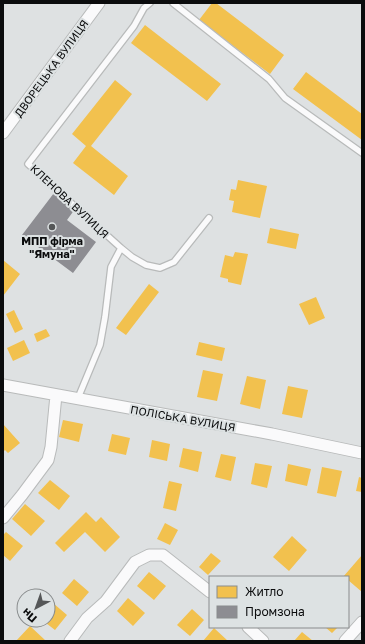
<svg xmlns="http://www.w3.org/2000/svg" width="365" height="644" viewBox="0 0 365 644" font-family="'Golos Text',sans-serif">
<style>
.homes{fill:#f2c14e}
.industry{fill:#8d8d92}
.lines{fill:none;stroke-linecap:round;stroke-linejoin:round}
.lane-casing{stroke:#b8baba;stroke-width:8}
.street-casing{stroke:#b8baba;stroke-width:13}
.lane{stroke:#fafafb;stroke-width:5.5}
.street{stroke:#fafafb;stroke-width:11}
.poi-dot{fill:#555758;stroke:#dde2e3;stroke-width:1.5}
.labels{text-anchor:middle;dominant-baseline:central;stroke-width:4;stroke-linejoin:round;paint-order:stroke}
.street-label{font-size:11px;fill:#0b0c0d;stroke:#dde2e3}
.poi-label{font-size:11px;font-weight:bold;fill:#0b0c0d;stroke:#dde2e3}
</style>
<rect width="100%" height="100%" fill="#dee1e2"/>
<path class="homes" d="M212,3H216L284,55L270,74L199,20Z
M145,25L221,84L207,101L131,43Z
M306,72L362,114V140L293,89Z
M115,80L132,94L91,146L128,176L114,195L73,163L86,146L72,134Z
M238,180L267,186L260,218L232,212L234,201L229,200L231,189L236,190Z
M270,228L299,234L296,249L267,243Z
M235,252L248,254L241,285L228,282V279L220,277L225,255L233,257Z
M3,260L20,274L3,296Z
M149,284L159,292L126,335L116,328Z
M316,297L325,318L309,325L299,304Z
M14,310L23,329L15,333L6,314Z
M46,329L50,336L37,342L34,334Z
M24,340L30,353L13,361L7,348Z
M199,342L225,348L222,361L196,355Z
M203,370L223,374L217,401L197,397Z
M247,376L266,380L260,409L240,404Z
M288,386L308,390L302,418L282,414Z
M63,420L83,424L79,442L59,437Z
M3,424L20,443L8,453L5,450L3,452Z
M112,434L130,438L126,455L108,451Z
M152,440L170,444L167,461L149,457Z
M183,448L202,452L198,472L179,467Z
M221,454L236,457L231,481L215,477Z
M255,463L272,466L267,488L251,484Z
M288,464L311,469L307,486L285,481Z
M322,467L342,471L336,497L317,493Z
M359,477L362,478V492L356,491Z
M50,480L70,496L59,510L38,493Z
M169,481L182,484L176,511L163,508Z
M25,504L45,521L31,536L12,519Z
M86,512L96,522L101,517L120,537L105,552L85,532L64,552L55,543Z
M165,523L178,530L170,545L157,539Z
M6,532L23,546L10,561L3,555V535Z
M292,536L307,550L289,571L273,557Z
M211,553L221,561L208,575L199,567Z
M362,555V592L348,580V577H343Z
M149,572L166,586L154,600L137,586Z
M74,579L89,592L77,606L62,593Z
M128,598L145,613L133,626L117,611Z
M53,603L67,615L55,630L42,620H48V610Z
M192,609L204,620L190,636L177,625Z
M30,626L45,640L44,641H16Z
M325,627H338L332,633Z
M214,628L228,641H203Z
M302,632L313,641H294Z"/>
<path class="industry" d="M54,193L75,209L67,220L96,242L73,273L22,235Z"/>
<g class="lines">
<g class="lane-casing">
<path id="lane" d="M150,3L144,8L134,26L28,164L121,248L132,257L146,265L160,268L174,262L209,218
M173,3L269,79L285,98L362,153
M78,398L100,345L105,317L111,267L121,248"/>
</g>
<g class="street-casing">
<path id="street" d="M3,133L99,3
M3,385L272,434L362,453
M3,518L22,495L48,460L51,447L56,395
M248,627L263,641
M70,641L87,618L106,601L135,562L149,555H163L210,592
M345,641L362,622"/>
</g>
<use href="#lane" class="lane"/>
<use href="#street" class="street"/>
</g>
<circle class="poi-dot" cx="52" cy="227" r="4"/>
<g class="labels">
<g class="street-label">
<text transform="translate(51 68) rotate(-54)">ДВОРЕЦЬКА ВУЛИЦЯ</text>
<text transform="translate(70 201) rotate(43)">КЛЕНОВА ВУЛИЦЯ</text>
<text transform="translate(183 418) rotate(10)">ПОЛІСЬКА ВУЛИЦЯ</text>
</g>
<g class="poi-label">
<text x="52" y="240">МПП фірма<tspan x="52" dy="13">"Ямуна"</tspan></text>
</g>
</g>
<rect width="365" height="644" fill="none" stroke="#0b0c0d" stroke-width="8"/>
<rect x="209" y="576" width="140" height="52" fill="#dde2e3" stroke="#898c8d"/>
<rect x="217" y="586" width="20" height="12" fill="#f2c14e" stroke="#898c8d"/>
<text x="245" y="596" font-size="12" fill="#0b0c0d">Житло</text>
<rect x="217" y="606" width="20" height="12" fill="#8d8d92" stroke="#898c8d"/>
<text x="245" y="616" font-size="12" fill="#0b0c0d">Промзона</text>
<g transform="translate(36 608) rotate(221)"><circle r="19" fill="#dde2e3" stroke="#898c8d"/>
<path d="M0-3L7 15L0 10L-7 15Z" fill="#555758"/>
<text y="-6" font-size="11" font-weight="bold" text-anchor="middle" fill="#0b0c0d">Пн</text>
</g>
</svg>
